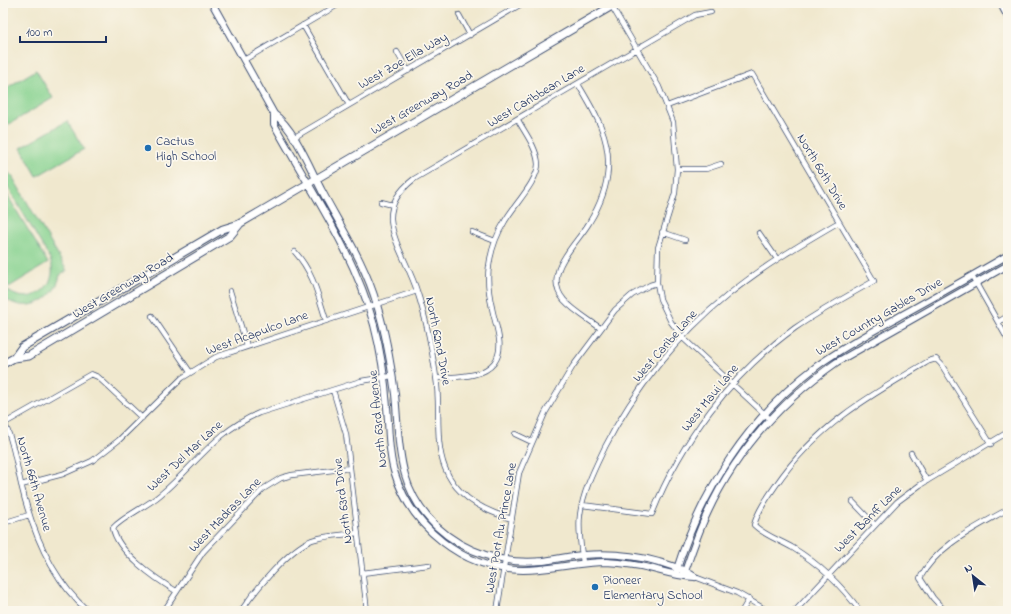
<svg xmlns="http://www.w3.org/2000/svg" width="1011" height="614" viewBox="0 0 1011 614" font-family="'Indie Flower',sans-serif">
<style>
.green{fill:#85d18e;stroke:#508076}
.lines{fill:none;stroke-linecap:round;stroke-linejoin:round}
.minor-casing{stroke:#3b4b6f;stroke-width:6}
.tertiary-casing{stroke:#3b4b6f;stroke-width:8}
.secondary-casing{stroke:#3b4b6f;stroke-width:9}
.minor{stroke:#fff;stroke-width:4.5}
.tertiary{stroke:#fff;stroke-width:6}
.secondary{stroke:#fff;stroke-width:7}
.poi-dot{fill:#1f6fb2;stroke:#fbf7ec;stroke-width:1.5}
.labels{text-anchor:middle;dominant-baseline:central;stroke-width:3.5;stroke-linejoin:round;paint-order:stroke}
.street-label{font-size:13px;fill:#1b2f5e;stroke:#fbf7ec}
.poi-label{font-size:13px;fill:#1b2f5e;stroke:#fbf7ec;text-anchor:start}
</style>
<rect width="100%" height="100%" fill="#fbf7ec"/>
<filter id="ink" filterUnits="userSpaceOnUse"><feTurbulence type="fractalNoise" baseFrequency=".025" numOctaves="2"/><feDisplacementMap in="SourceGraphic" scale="8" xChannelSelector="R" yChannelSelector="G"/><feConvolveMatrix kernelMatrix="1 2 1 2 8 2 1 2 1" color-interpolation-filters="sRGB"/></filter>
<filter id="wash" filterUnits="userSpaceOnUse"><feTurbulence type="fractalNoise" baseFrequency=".012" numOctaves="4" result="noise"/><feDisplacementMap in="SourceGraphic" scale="16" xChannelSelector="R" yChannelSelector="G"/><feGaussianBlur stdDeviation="0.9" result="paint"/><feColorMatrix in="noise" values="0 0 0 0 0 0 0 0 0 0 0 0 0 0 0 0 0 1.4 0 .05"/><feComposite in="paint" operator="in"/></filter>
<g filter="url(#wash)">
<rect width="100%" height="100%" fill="#f0e8ce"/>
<path class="green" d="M36,70L53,98L6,126L3,120V90Z
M67,121L84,149L37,176L21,148Z
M3,167L12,176L67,271L60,275C55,302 25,315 3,297V285C23,312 64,288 49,257L3,179Z
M3,188L48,263L9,287L3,277Z"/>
</g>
<g filter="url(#ink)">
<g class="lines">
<g class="minor-casing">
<path id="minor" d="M610,3L659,87L673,122L677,169L675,193L658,248L657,283L660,299L671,322L683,338L770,419
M459,15L470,35
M303,25L349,105
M397,52L408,71
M244,60L341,3
M578,84C594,111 610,136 608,168C607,187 599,207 589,223C577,244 541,273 564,300C574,311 588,319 600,328
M293,138L523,3
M677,169H706L721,164
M381,202L393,205
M472,232L495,241
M662,232L685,240
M759,233L777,259
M295,252C313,272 318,295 326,320
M972,276L1008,340
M230,291L247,346
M152,316L190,372
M998,322L1008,316
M437,378C454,376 481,379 494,363C506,347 495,325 492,308C489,295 487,279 489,266C491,250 497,234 505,221C514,205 538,181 538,164C537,148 525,133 518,120
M333,390L346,434L367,611
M3,420C13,440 16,463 21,484C32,531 51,579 88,611
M5,423L91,374L98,377L142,418
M515,434L532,442
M911,453L927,481
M21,485L63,474L92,461L119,440L182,378L216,357L417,291
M853,502L875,525
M582,505L652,514C681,441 731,374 795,328C820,311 847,296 874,281L752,74L667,106
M512,519C484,511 456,497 445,468C434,440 441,407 436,377C432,349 426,318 417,291C410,268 393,243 391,220C390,202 401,189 414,179L695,15L711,12
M3,523L29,515
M583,563C581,547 578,531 580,515C583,491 595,468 605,447C634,390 678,335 728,295C762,267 801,244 839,222
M362,573L429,565
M695,577L737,593L768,611
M176,591C156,579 117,552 113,528C124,516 146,507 160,495C197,464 213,433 259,413L361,381L392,376
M164,611L203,552L263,489L281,478L292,475L350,468
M241,611C255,590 289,549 312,540C326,535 343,535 358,533
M497,611L519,473L545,413L573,366L615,310L632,295L650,285L657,283
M742,611L749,599
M795,611L897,502L920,485L1008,432
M860,611C842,586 819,564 793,548C780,540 765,536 754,525C758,511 767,498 776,485C816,426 869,396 929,361L936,359L941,364L991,444
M945,611L933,598L920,578C937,545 977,527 1008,509"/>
</g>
<g class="tertiary-casing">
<path id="tertiary" d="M212,3L274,114C294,128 310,168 322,191C342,229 365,263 377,305C386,334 391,364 395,394C400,445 396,487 436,526C465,553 504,565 543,561C556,559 570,556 583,555C608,553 634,555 659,562C672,566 684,569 695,577
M274,114V124C310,190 354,251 374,325C381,352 385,379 387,407C389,428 388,451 394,471C411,528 464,570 523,570C551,570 578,562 606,562C621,563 635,564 649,568C665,572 679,577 695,577
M676,572C701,491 749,417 817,366C843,347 872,332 900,316C936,296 972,276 1008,255
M684,574C691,555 697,535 706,516C735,452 780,402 837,362L1008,265"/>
</g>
<g class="secondary-casing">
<path id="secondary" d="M1001,3L1008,16
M14,358L29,356L230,236L239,225
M3,364L14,358L22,347L223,229L239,224L617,3"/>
</g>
<use href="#minor" class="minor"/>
<use href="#tertiary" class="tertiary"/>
<use href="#secondary" class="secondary"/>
</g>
</g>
<g class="poi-dot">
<circle cx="148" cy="148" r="4"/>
<circle cx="595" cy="587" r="4"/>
</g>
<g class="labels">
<g class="street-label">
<text transform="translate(403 61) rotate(-30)">West Zoe Ella Way</text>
<text transform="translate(536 96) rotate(-31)">West Caribbean Lane</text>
<text transform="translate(422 103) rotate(-30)">West Greenway Road</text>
<text transform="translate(822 172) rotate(59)">North 60th Drive</text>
<text transform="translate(123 286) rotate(-31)">West Greenway Road</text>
<text transform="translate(879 317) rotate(-30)">West Country Gables Drive</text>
<text transform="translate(257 333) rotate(-20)">West Acapulco Lane</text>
<text transform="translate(438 341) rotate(79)">North 62nd Drive</text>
<text transform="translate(665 346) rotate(-49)">West Caribe Lane</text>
<text transform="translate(710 398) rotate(-51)">West Maui Lane</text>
<text transform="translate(378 419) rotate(-96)">North 63rd Avenue</text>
<text transform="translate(185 456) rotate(-43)">West Del Mar Lane</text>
<text transform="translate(34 484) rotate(74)">North 66th Avenue</text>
<text transform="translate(343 501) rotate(-97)">North 63rd Drive</text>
<text transform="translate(225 515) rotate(-46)">West Madras Lane</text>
<text transform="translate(868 519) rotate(-45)">West Banff Lane</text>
<text transform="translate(501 528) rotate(-80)">West Port Au Prince Lane</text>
</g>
<g class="poi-label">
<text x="156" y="141">Cactus<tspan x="156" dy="15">High School</tspan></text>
<text x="603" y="580">Pioneer<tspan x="603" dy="15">Elementary School</tspan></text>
</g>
</g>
<rect width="1011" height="614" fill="none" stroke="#fbf7ec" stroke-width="16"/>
<g transform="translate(973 576) rotate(330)" stroke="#fbf7ec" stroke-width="3" paint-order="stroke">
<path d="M0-3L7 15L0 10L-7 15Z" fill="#1b2f5e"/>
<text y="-6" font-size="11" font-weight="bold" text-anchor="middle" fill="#1b2f5e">N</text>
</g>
<path d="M20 36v6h86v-6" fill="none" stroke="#1b2f5e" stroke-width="2"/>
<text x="26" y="36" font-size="12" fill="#1b2f5e" stroke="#fbf7ec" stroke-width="3" paint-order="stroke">100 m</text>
</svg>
